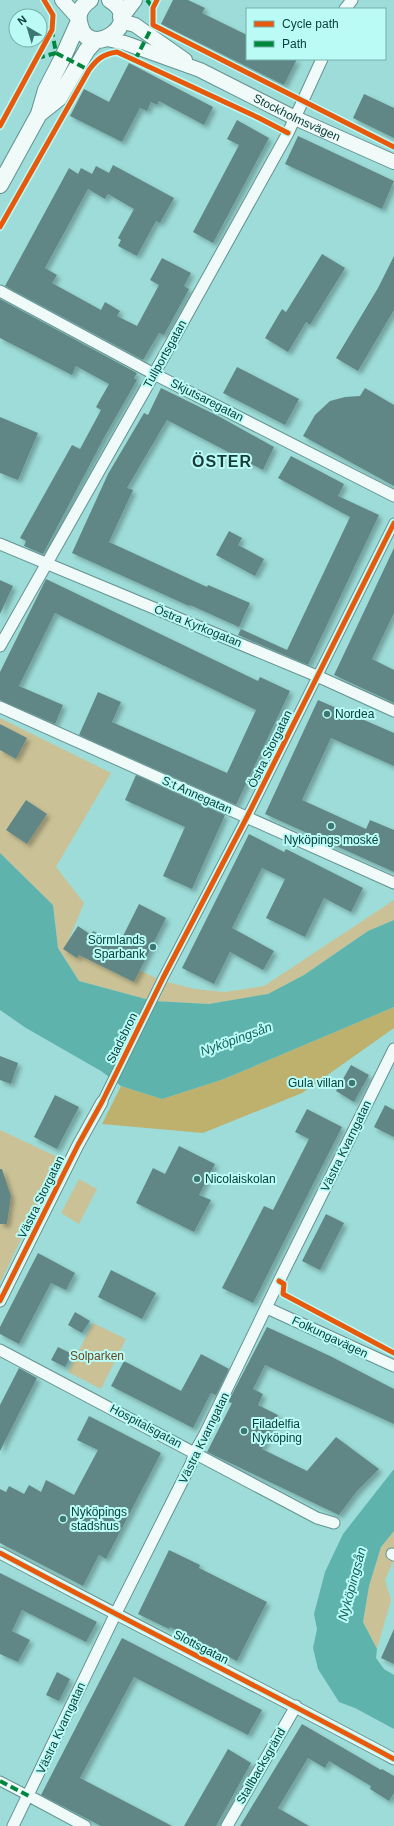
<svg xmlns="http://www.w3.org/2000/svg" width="394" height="1826" viewBox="0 0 394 1826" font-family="Arial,sans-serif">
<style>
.green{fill:#cac296}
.forest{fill:#beb06d}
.water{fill:#5fb3ad}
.building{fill:#608785;filter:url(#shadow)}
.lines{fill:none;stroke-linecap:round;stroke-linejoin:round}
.pedestrian-casing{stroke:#639390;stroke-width:11}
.minor-casing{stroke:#639390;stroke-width:13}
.tertiary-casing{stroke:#639390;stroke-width:16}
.secondary-casing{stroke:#639390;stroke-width:18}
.pedestrian{stroke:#f0faf9;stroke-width:9}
.minor{stroke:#f0faf9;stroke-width:11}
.tertiary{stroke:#f0faf9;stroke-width:14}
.secondary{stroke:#f0faf9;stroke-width:16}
.quiet{stroke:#00873e;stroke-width:4;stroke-dasharray:8 4;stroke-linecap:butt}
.cycleway-casing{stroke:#bbfbf6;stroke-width:8}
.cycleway{stroke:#e8590c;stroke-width:5}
.poi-dot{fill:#3d7773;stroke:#bbfbf6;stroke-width:1.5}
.labels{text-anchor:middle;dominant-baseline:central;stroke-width:4;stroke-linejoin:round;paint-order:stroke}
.street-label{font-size:12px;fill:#0a403d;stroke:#bbfbf6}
.poi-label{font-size:12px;fill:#0a403d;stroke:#bbfbf6;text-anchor:start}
.park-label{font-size:12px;fill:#694820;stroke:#bbfbf6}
.water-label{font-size:13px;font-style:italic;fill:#15625d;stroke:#bbfbf6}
.district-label{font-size:16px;font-weight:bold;letter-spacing:1px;fill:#163b39;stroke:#bbfbf6}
</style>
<defs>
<filter id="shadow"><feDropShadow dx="3.5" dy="3.5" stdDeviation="2" flood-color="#0004"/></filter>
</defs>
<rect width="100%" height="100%" fill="#9ddcd8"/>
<path class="green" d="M0,718L111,773L56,867L84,903L69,939L163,981L195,989L225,992L264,986L394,900V920L368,931L304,975L269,994L209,1004L153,1001L79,981L58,948L53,905L0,853Z
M0,1130L60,1158L0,1283Z
M79,1179L97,1189L79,1224L61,1213Z
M93,1323L126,1339L101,1389L68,1372Z
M394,1531V1560L385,1580L391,1600L377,1649L363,1622L369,1586L381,1547Z"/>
<path class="forest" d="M394,1007V1028L302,1093L203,1133L102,1124L121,1086L162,1099L224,1079Z"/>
<path class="water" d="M0,853L53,905L58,948L79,981L153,1001L209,1004L268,994L304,975L368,931L394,920V1007L224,1079L162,1099L121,1086L101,1071L26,1028L0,1010Z
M394,1469V1531L381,1547L369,1586L363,1622L377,1649L376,1658L384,1669L394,1675V1729L355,1708L339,1702L318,1669L313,1648L317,1629L314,1614L325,1572L343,1534Z"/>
<path class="building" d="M173,0H188L205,8L202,13L247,35V59H297L284,85L161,24Z
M129,63L213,107L204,125L159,101L157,105L151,102L147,111L140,108L122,142L70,116L84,89L109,102Z
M364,94L394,108V138L353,118Z
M237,120L269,138L213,243L193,232L239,145L227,139Z
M298,136L394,181L382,209L285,164Z
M113,165L174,198L160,223L156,221L137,256L118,246L121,240L118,238L134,209L108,194L105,199L88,189L45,268L57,275L52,283L101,310L105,302L120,311L117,316L137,326L159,285L150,280L162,258L191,273L184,286L189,289L164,335L159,333L143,360L5,286L69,168L78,174L81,168L92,174L96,166L109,173Z
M322,254L345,268L310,325L306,322L288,352L265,338L282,309L286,312Z
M394,256V310L358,371L336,358L378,288Z
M0,299L137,373L134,378L137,380L105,436L43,554L24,546L26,541L20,538L72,445L80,449L101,410L96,407L109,384L76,366L72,375L0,338Z
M237,367L299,399L285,425L223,393Z
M161,388L220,417L274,447L263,470L167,420L127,488L133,490L109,542L207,587L208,585L250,603L239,627L190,605L189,606L72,553L108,474L144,413L148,415Z
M365,388L394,405V486L303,436L315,415L330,401L345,397L360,396Z
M0,417L38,433L18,480L0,473Z
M291,456L344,484L338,496L379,515L308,665L238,635L241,629L287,650L350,517L278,478Z
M229,531L242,538L238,545L264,559L255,576L216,555Z
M394,548V613L372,659L394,670V703L334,675Z
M46,579L258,681L260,677L290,691L236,805L79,735L98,692L121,702L112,722L227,773L256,710L55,613L19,686L63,705L55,724L0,700V672Z
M0,580L13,586L0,614Z
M318,700L394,733V766L331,738L302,800L366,829L370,820L394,830V872L265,814Z
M0,724L27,738L16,759L0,750Z
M136,775L225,815L192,889L163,876L185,827L125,800Z
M26,800L47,814L27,844L6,830Z
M249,834L284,852L286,849L363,888L351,912L324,898L305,937L266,918L285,879L262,868L232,928L274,951L263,970L230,952L214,984L182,968Z
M139,904L166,918L134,982L79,955L77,958L63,949L78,926L91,935L93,931L119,944Z
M0,1056L18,1063L11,1084L0,1080Z
M351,1065L369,1075L354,1102L336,1091Z
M55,1095L79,1107L57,1149L34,1137Z
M385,1105L394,1110V1137L374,1127Z
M307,1109L342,1127L253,1303L222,1288L264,1206L273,1210L309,1139L295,1132Z
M179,1146L215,1164L199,1195L211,1200L194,1232L136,1203L153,1168L165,1174Z
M0,1169H2L11,1196L7,1224H0Z
M326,1214L344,1223L320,1270L302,1261Z
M38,1253L75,1273L66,1290L51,1283L19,1344L0,1334V1327Z
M111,1270L156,1293L142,1319L98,1297Z
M75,1312L90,1321L82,1333L68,1325Z
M267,1327L330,1356L394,1389V1424L265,1365L253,1389L263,1394L258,1405L278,1415L262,1449L307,1471L336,1437L379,1469L357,1491L339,1515L207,1452L232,1403L228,1402Z
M58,1347L72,1354L65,1367L51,1360Z
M201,1354L229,1369L216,1395L211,1393L193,1428L111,1386L124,1361L181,1391Z
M19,1368L37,1378L0,1451V1405Z
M89,1416L161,1453L106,1559L99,1555L83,1586L0,1543V1489L6,1492L9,1486L24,1494L29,1485L41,1492L46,1480L74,1495L98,1450L77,1440Z
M169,1550L200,1565L199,1568L267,1602L237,1661L170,1627L169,1629L138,1614Z
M0,1573L97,1622L86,1642L22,1610L12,1631L30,1640L18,1662L0,1654Z
M394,1629V1664L381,1658Z
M122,1638L262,1710L248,1735L134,1677L80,1778L172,1826H101L41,1795Z
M57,1672L70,1679L59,1701L46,1695Z
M302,1724L381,1770L382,1769L394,1776V1793L389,1801L370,1789L371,1786L329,1761L325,1768L308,1758L278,1808L309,1826H240Z
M228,1749L251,1763L216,1826H184Z"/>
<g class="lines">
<g class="pedestrian-casing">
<path id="pedestrian" d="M102,1102L163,978L247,817L394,523
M0,1781L29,1796"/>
</g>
<g class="minor-casing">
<path id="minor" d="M345,9L352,0
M0,291L154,374L394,496
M0,544L317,676L394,711
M0,646L154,374L288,133L322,59
M0,707L394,883
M0,1301L78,1145L102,1102
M267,1308L394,1366
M0,1350L317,1518L334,1523
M0,1553C131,1623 263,1689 394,1759
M392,1554L394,1555
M29,1796L85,1826
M13,1826L115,1615L191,1464L195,1452L205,1434L279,1281L394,1049
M227,1826L296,1706"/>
</g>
<g class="tertiary-casing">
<g id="tertiary">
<path d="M62,0L78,18"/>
<path d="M121,21L135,25L185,60"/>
<path id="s1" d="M107,39L125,43L200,70L295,118L394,162"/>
</g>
</g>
<g class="secondary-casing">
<path id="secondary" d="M90,0C83,5 77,12 79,21C85,64 148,23 110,0
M121,17L134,0
M39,114L59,98L87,50L96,40
M0,185L39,114L46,90L63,57L79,21"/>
</g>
<use href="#pedestrian" class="pedestrian"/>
<use href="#minor" class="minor"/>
<use href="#tertiary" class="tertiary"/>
<use href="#secondary" class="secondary"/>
<path class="quiet" d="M147,0L153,8L154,5
M56,53L89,70
M37,58L56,53L52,31
M135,60L153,25
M0,1781L29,1796"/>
<g class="cycleway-casing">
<path id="cycleway" d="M157,0L153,8V25L394,147
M0,126L52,30L53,15L44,0
M0,227L89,70C97,59 103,54 117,52L259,118L288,133
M279,1281L284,1284L283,1294L394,1353
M0,1301L78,1145L102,1102L163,978L247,817L394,523
M0,1553C131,1623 263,1689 394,1759"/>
</g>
<use href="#cycleway" class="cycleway"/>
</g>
<g class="poi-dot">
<circle cx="327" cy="714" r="4"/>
<circle cx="331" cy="826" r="4"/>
<circle cx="153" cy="947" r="4"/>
<circle cx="352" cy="1083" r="4"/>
<circle cx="197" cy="1179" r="4"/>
<circle cx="244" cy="1431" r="4"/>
<circle cx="63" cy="1519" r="4"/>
</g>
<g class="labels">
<g class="street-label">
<text stroke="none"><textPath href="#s1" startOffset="206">Stockholmsvägen</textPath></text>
<text transform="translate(165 354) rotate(-61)">Tullportsgatan</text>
<text transform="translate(207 400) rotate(27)">Skjutsaregatan</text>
<text transform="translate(198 626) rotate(22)">Östra Kyrkogatan</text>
<text transform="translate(270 749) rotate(-64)">Östra Storgatan</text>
<text transform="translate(197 795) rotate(24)">S:t Annegatan</text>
<text transform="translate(122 1038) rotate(-64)">Stadsbron</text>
<text transform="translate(346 1146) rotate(-64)">Västra Kvarngatan</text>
<text transform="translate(41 1197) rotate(-64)">Västra Storgatan</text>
<text transform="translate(330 1337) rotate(25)">Folkungavägen</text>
<text transform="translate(146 1426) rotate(28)">Hospitalsgatan</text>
<text transform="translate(204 1438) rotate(-64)">Västra Kvarngatan</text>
<text transform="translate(201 1647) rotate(27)">Slottsgatan</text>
<text transform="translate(61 1728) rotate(-65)">Västra Kvarngatan</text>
<text transform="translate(261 1766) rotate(-60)">Stallbacksgränd</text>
</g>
<g class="poi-label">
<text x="335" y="714">Nordea</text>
<text x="331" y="840" text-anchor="middle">Nyköpings moské</text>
<text x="145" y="940" text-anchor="end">Sörmlands<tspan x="145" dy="14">Sparbank</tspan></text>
<text x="344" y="1083" text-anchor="end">Gula villan</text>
<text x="205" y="1179">Nicolaiskolan</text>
<text x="252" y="1424">Filadelfia<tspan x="252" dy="14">Nyköping</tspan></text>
<text x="71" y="1512">Nyköpings<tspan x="71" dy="14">stadshus</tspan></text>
</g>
<g class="park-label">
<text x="97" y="1356">Solparken</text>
</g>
<g class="water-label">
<text transform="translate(236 1039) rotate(-20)">Nyköpingsån</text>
<text transform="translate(352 1584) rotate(-75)">Nyköpingsån</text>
</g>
<g class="district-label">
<text x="222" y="461">ÖSTER</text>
</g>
</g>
<rect x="246" y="8" width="140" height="52" fill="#bbfbf6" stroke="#74b0ac"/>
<rect x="254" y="21" width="20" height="6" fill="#e8590c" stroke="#74b0ac"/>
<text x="282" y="28" font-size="12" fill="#0a403d">Cycle path</text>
<rect x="254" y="41" width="20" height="6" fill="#00873e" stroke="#74b0ac"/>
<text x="282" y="48" font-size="12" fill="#0a403d">Path</text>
<g transform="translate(28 28) rotate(322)"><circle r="19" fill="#bbfbf6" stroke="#74b0ac"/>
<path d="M0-3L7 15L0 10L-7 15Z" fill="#3d7773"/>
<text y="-6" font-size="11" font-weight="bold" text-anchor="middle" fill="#0a403d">N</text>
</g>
</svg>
